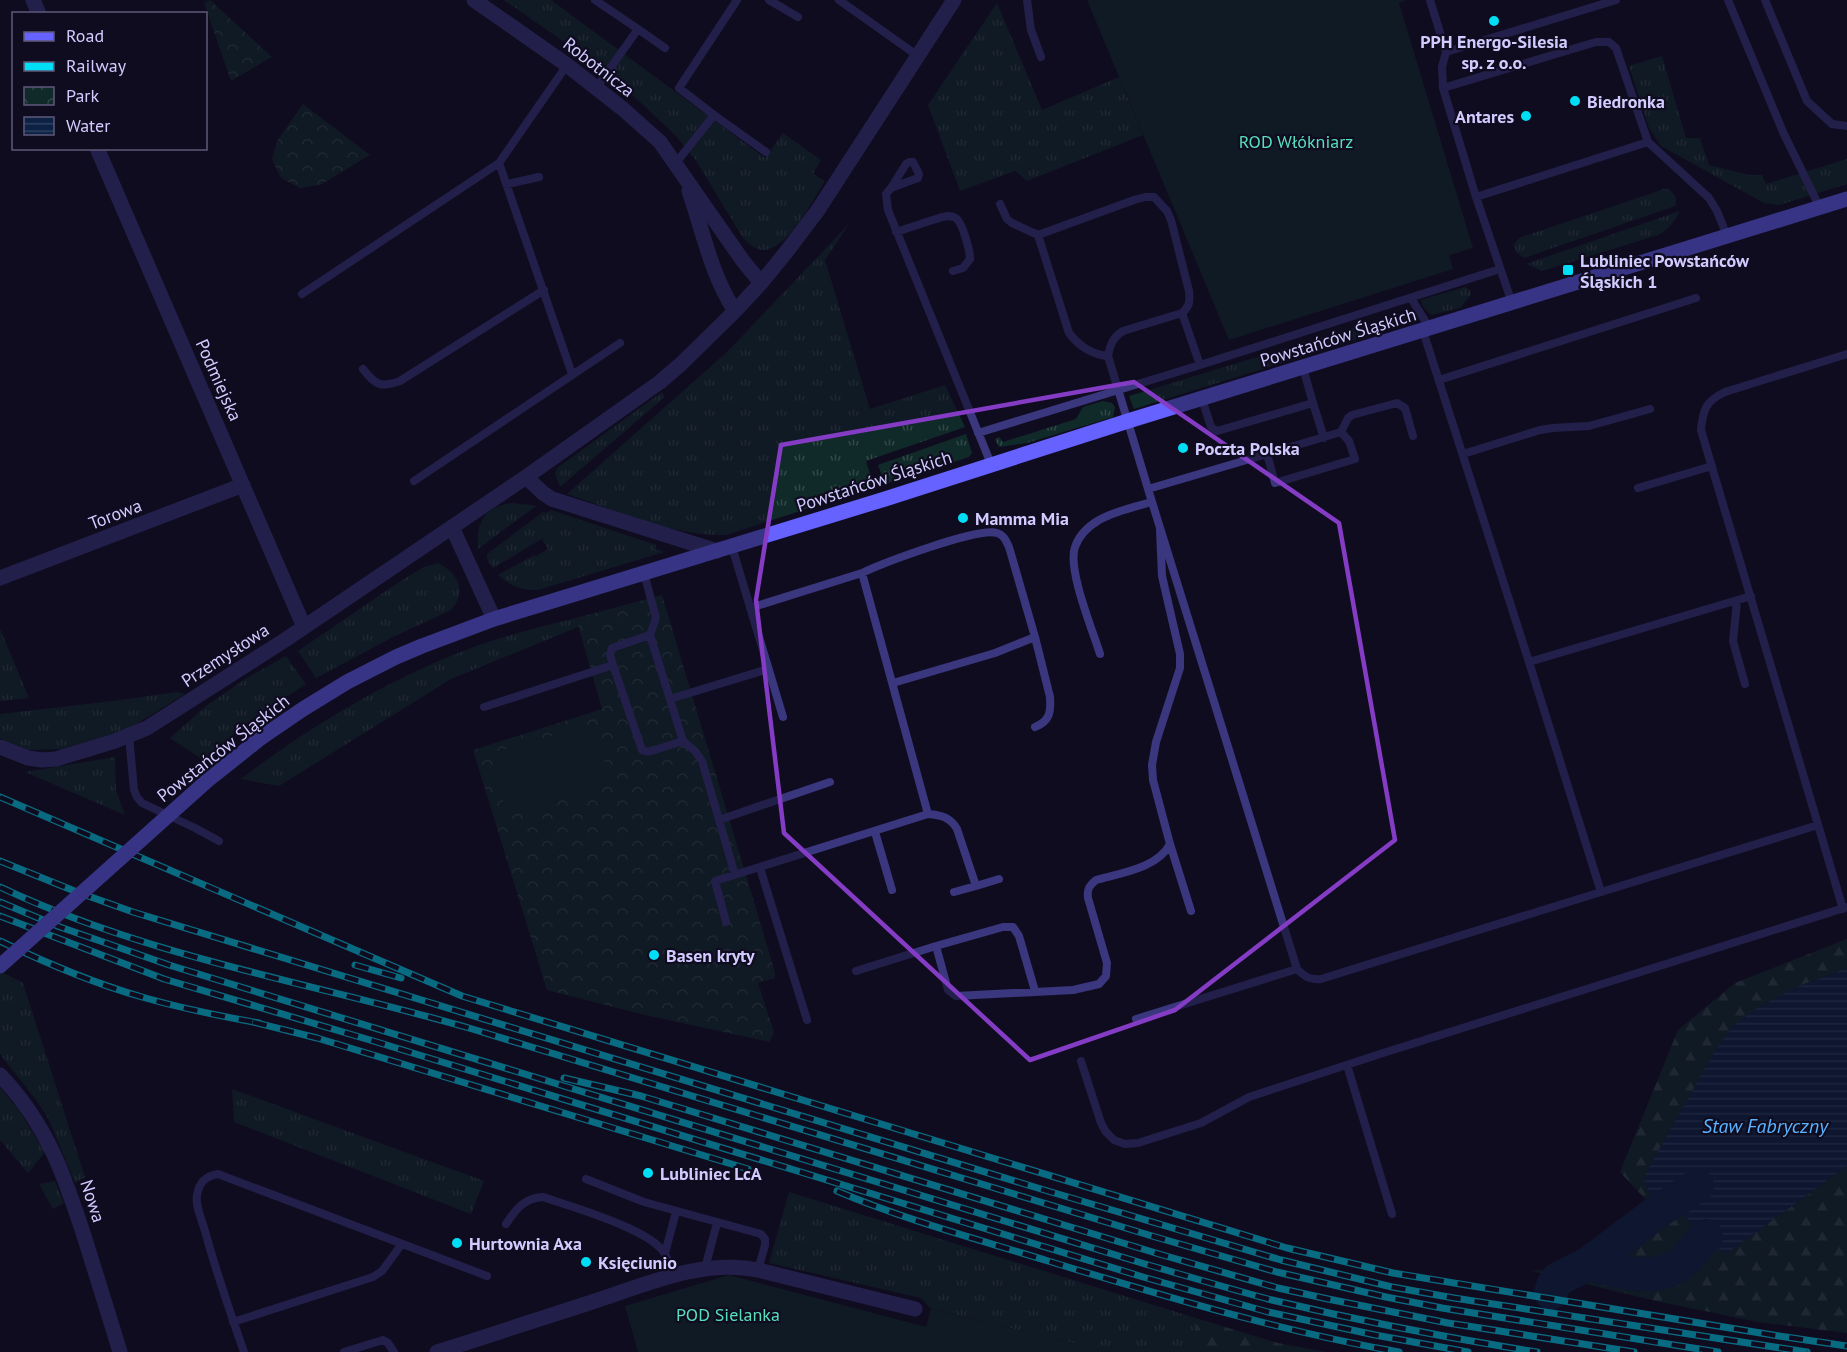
<svg xmlns="http://www.w3.org/2000/svg" width="1847" height="1352" viewBox="0 0 1847 1352" font-family="'PT Sans',sans-serif">
<style>
.grass{fill:url(#grass-tufts)}
.forest{fill:url(#forest-firs)}
.park{fill:url(#park-crowns)}
.garden{fill:#102a29}
.water{fill:url(#water-rules)}
.lines{fill:none;stroke-linecap:round;stroke-linejoin:round}
.river{stroke:#0c2244;stroke-width:34}
.lane{stroke:#3a377f;stroke-width:8}
.street{stroke:#3a377f;stroke-width:15}
.secondary{stroke:#6662ff;stroke-width:15}
.rail-casing{stroke:#00def6;stroke-width:7}
.rail{stroke:#100c20;stroke-width:4.5;stroke-dasharray:14;stroke-linecap:butt}
.secondary-bridge{stroke:#6662ff;stroke-width:15}
.marked{fill:none;stroke:#843cc5;stroke-width:4.5;stroke-linejoin:round}
.poi-dot{fill:#00def6;stroke:#100c20;stroke-width:2}
.labels{text-anchor:middle;dominant-baseline:central;stroke-width:4.5;stroke-linejoin:round;paint-order:stroke}
.poi-label{font-size:18px;font-weight:bold;fill:#d1cbff;stroke:#100c20;text-anchor:start}
.street-label{font-size:18px;fill:#d1cbff;stroke:#100c20}
.park-label{font-size:18px;fill:#57dfbc;stroke:#100c20}
.water-label{font-size:20px;font-style:italic;fill:#59b3ff;stroke:#100c20}
</style>
<defs>
<pattern id="grass-tufts" width="24" height="20" patternUnits="userSpaceOnUse" patternTransform="scale(1.5)"><rect width="24" height="20" fill="#102a29"/><path d="M3 7l-1-3M5 7V3M7 7l1-3M15 17l-1-3M17 17v-4M19 17l1-3" fill="none" stroke="#324849"/></pattern>
<pattern id="forest-firs" width="22" height="20" patternUnits="userSpaceOnUse" patternTransform="scale(1.5)"><rect width="22" height="20" fill="#102a29"/><path d="M5 1l3.5 6h-7zM16 11l3.5 6h-7z" fill="#324849"/></pattern>
<pattern id="park-crowns" width="20" height="18" patternUnits="userSpaceOnUse" patternTransform="scale(1.5)"><rect width="20" height="18" fill="#102a29"/><path d="M2 6a3 3 0 1 1 6 0M12 15a3 3 0 1 1 6 0" fill="none" stroke="#324849"/></pattern>
<pattern id="water-rules" width="6" height="5" patternUnits="userSpaceOnUse" patternTransform="scale(1.5)"><rect width="6" height="5" fill="#0c2244"/><path d="M0 2.5h6" fill="none" stroke="#2e4160"/></pattern>
</defs>
<rect width="100%" height="100%" fill="#100c20"/>
<path class="grass" d="M504,0H551L765,158L783,133L821,160L813,174L825,181C812,201 788,250 763,250C755,250 748,243 743,238L695,159L675,135L625,88L570,46Z
M997,3L1042,110L1119,77L1143,135L1027,181L1015,171L960,191L928,105Z
M1662,56L1686,138H1700L1709,165L1749,175H1762L1766,184L1847,159V184L1779,205L1764,203L1661,146L1649,128L1629,66Z
M1664,189H1669L1676,197V205L1675,206L1524,258L1516,252L1514,244L1519,238Z
M1680,211C1674,222 1669,229 1658,235L1542,271L1526,264Z
M849,224L825,260L870,409L945,385L965,427L866,461L874,487L726,535C671,536 618,511 567,494L727,352Z
M1465,287L1470,290L1471,295L1460,308L1431,315L1422,305L1421,300Z
M1411,310L1419,320L1134,409L1129,396Z
M662,392L665,397L560,487L555,474L557,468Z
M1103,401L1112,403L1115,407L1113,417L1027,443L999,447L995,439L999,437L1003,442L1076,419L1083,407Z
M966,434L972,453L969,457L885,484L878,465Z
M513,503L536,506L478,549C476,521 485,506 513,503Z
M551,510L656,545L655,549L664,552L538,590C521,590 511,586 498,575L534,555L536,556L548,549L542,539L493,568L487,559V554L543,512L546,513Z
M438,563C459,573 467,592 451,610L393,637L316,678L298,651L399,582L424,567Z
M576,618L578,627L451,679L279,786L241,779C313,724 394,676 479,645C511,634 543,626 576,618Z
M0,629L29,698L0,701Z
M286,656L306,684L248,722L203,760L170,738L206,706L245,679Z
M177,692L185,694L128,729L62,749L29,750L15,746L0,738V714L121,700Z
M115,757L116,790L125,815L25,772Z
M0,971L23,983L85,1177L75,1183L49,1120L37,1101L0,1054Z
M0,1087L18,1109L45,1152L28,1173L0,1140Z
M232,1089L484,1181L471,1214L234,1122Z
M55,1181L64,1203L53,1209L39,1184Z
M789,1192L1199,1319L1185,1352H1110L931,1309L921,1298L769,1263Z"/>
<path class="forest" d="M1847,939V968L1794,988L1644,1181L1653,1200L1654,1204L1651,1208L1661,1216L1676,1208L1724,1253H1727L1847,1166V1333L1758,1322L1656,1301L1532,1271L1544,1270L1557,1266L1647,1201L1620,1172L1678,1030L1735,983Z
M1199,1319L1278,1343L1326,1352H1185Z"/>
<path class="park" d="M210,0L272,57L231,81L204,3Z
M303,104L370,155L320,185L300,188L281,178L272,159L277,141Z
M662,595L775,972V978L758,983L774,1032L770,1042L641,1014L547,990L473,750L602,709L576,618Z"/>
<path class="garden" d="M1087,0H1406L1399,3L1473,248L1449,255L1453,269L1229,340Z
M594,724L611,785L507,815L490,753Z
M729,1275L926,1327L931,1309L1110,1352H638L625,1306Z"/>
<path class="water" d="M1847,968V1166L1727,1253H1724L1677,1209L1661,1216L1651,1207L1654,1204L1653,1200L1644,1181L1648,1169L1713,1054L1732,1027L1757,1008L1794,988Z"/>
<g class="lines">
<path class="river" d="M1588,1264C1618,1270 1653,1284 1680,1264C1689,1257 1698,1245 1706,1236
M1551,1293L1553,1286L1558,1279L1588,1264L1657,1212L1697,1186"/>
<path class="lane" d="M595,0L638,29L596,88
M769,0L798,17
M839,0L918,56
M1027,0L1031,30L1041,57
M1430,0L1446,52L1442,67L1443,88
M1728,0L1783,132L1820,208
M1765,0L1807,101L1832,124L1847,126
M638,29L665,48
M1446,52L1616,0
M567,65L499,163L572,374
M714,115L766,152
M675,164L714,115L679,88L737,0
M507,184L539,177
M891,188L906,164L909,162H913L919,174L918,178L891,188L886,194L888,210L991,464
M1476,197L1443,88L1596,42H1609L1616,48L1648,142
M1000,204L1007,219L1012,223L1038,235
M896,232L942,217C948,216 953,215 957,219C963,225 970,251 970,259L963,268L953,271
M302,294L499,163
M1411,298L1430,329
M1512,303L1476,197L1648,142L1709,198L1717,211L1727,236
M1423,331L1529,662L1601,892L1818,825
M1108,356C1092,355 1078,345 1069,333L1038,235L1134,200L1145,197H1154L1167,211L1171,220L1189,291C1190,301 1190,306 1182,313
M363,369C375,385 381,388 400,381L544,290
M1439,380L1696,298
M1202,399L1211,427L1217,431L1313,403L1303,368
M1313,403L1324,438
M1341,432L1348,418L1352,415L1397,403L1405,408L1413,436
M978,433L1200,365L1500,269
M1463,454L1540,430L1553,428L1589,426L1650,409
M414,481L620,343
M1638,488L1712,466
M1148,489L1267,454L1275,483L1355,459L1349,441L1341,432L1267,454
M1152,502L1297,969C1305,977 1310,980 1321,979L1601,892
M732,547L783,717
M644,573L656,618L650,635L683,741L695,751L702,761L735,875
M862,573C883,563 978,527 997,533C1004,535 1006,541 1009,547L1035,637L995,653L893,683
M1737,601L1733,641L1745,684
M650,635L612,648L610,655L613,665L642,750L648,752L683,741
M1035,637L1050,697C1051,712 1050,721 1035,727
M1100,654C1093,631 1067,569 1075,547C1079,535 1089,526 1099,520C1115,511 1134,507 1152,502L1108,356C1110,345 1113,337 1123,331L1182,313L1200,365
M1529,662L1751,596
M670,699L768,669
M484,707L613,665
M129,736L134,790L137,797L142,803L195,828L219,841
M928,814C941,815 950,817 957,829L976,886L999,879
M719,820L830,782
M875,832L892,890
M1170,844L1191,911
M760,868L807,1020
M954,892L976,886
M1843,909L1701,430C1703,409 1706,401 1725,392L1847,354
M726,922L715,881L928,814L862,573L750,608
M856,971L936,946
M1035,991L1019,936L1013,927H1003L936,946L948,990L956,996L1073,990L1099,984L1106,976L1107,963L1088,898C1087,889 1089,886 1096,880C1121,873 1158,868 1170,844L1153,780L1152,765L1156,742L1180,668V654L1162,576L1160,530
M1136,1019L1297,969
M1081,1061L1101,1123L1106,1132L1114,1140L1125,1144L1138,1143L1201,1123L1249,1097L1380,1054L1847,907
M1347,1065L1392,1214
M586,1179L644,1202L761,1234L765,1239V1245L758,1270
M506,1224C516,1209 524,1198 543,1197C571,1207 651,1229 665,1254C669,1260 670,1269 672,1276
M665,1253L676,1212
M705,1268L717,1223
M233,1322L373,1277L382,1271L401,1245
M244,1352C230,1312 216,1272 205,1231C202,1220 195,1206 197,1195C199,1182 206,1176 218,1174L487,1276
M344,1352L383,1340L388,1343L394,1352"/>
<path class="street" d="M33,0L39,14
M474,0L567,65L623,109L660,142L743,261L761,283
M97,148L304,627
M689,191C703,231 711,275 735,311
M526,477L543,493L552,499L717,551
M452,527L494,619
M0,578L243,485
M0,747L28,758L42,760L56,759L115,741L147,728L285,640L526,477L660,382L681,364L735,311L761,283L787,251L818,210L954,0
M0,1075C48,1125 65,1177 86,1242C97,1278 109,1315 120,1352
M437,1352C488,1336 539,1319 589,1303C643,1286 701,1258 758,1270L915,1309"/>
<path class="secondary" d="M262,737L303,709L347,682L396,657L422,646L494,619L885,499L1128,421L1847,199"/>
<g class="rail-casing">
<path id="rail" d="M0,797L462,996L1287,1248L1393,1273L1779,1336L1847,1346
M0,861L77,892L133,912L1041,1189L1281,1260L1392,1287L1454,1298L1807,1352
M0,887C148,957 312,983 469,1028L1152,1236L1277,1272L1386,1297L1442,1308L1718,1352
M0,902L60,927L169,965L1145,1264C1187,1276 1230,1289 1272,1300C1360,1321 1448,1338 1537,1352
M0,916L164,979L380,1043L1143,1277L1268,1312L1375,1335L1468,1352
M0,941C46,963 93,983 142,997C180,1008 220,1016 259,1023
M355,965L401,978
M253,1022L317,1038L748,1169
M564,1078L641,1096L1159,1254L1278,1288L1328,1299L1448,1323L1634,1352
M837,1191C905,1220 977,1239 1048,1261C1164,1296 1279,1331 1399,1352"/>
</g>
<use href="#rail" class="rail"/>
<path class="secondary-bridge" d="M0,966L208,780L262,737"/>
</g>
<path d="M0 0H1847V1352H0ZM1134,382L1339,523L1395,840L1175,1010L1030,1060L784,833L756,600L781,445Z" fill="#100c20" fill-opacity=".55" fill-rule="evenodd"/>
<path class="marked" d="M1134,382L1339,523L1395,840L1175,1010L1030,1060L784,833L756,600L781,445Z"/>
<g class="poi-dot">
<circle cx="1494" cy="21" r="6"/>
<circle cx="1575" cy="101" r="6"/>
<circle cx="1526" cy="116" r="6"/>
<rect x="1562" y="264" width="12" height="12" rx="3"/>
<circle cx="1183" cy="448" r="6"/>
<circle cx="963" cy="518" r="6"/>
<circle cx="654" cy="955" r="6"/>
<circle cx="648" cy="1173" r="6"/>
<circle cx="457" cy="1243" r="6"/>
<circle cx="586" cy="1262" r="6"/>
</g>
<g class="labels">
<g class="poi-label">
<text x="1494" y="41" text-anchor="middle">PPH Energo-Silesia<tspan x="1494" dy="21">sp. z o.o.</tspan></text>
<text x="1587" y="101">Biedronka</text>
<text x="1514" y="116" text-anchor="end">Antares</text>
<text x="1580" y="260">Lubliniec Powstańców<tspan x="1580" dy="21">Śląskich 1</tspan></text>
<text x="1195" y="448">Poczta Polska</text>
<text x="975" y="518">Mamma Mia</text>
<text x="666" y="955">Basen kryty</text>
<text x="660" y="1173">Lubliniec LcA</text>
<text x="469" y="1243">Hurtownia Axa</text>
<text x="598" y="1262">Księciunio</text>
</g>
<g class="street-label">
<text transform="translate(599 67) rotate(38)">Robotnicza</text>
<text transform="translate(1338 337) rotate(-17)">Powstańców Śląskich</text>
<text transform="translate(219 380) rotate(66)">Podmiejska</text>
<text transform="translate(874 481) rotate(-18)">Powstańców Śląskich</text>
<text transform="translate(115 514) rotate(-21)">Torowa</text>
<text transform="translate(225 655) rotate(-33)">Przemysłowa</text>
<text transform="translate(223 748) rotate(-38)">Powstańców Śląskich</text>
<text transform="translate(93 1201) rotate(72)">Nowa</text>
</g>
<g class="park-label">
<text x="1296" y="141">ROD Włókniarz</text>
<text x="728" y="1314">POD Sielanka</text>
</g>
<g class="water-label">
<text x="1765" y="1126">Staw Fabryczny</text>
</g>
</g>
<rect x="12" y="12" width="195" height="138" fill="#100c20" stroke="#5d5879" stroke-width="1.5"/>
<rect x="24" y="32" width="30" height="9" fill="#6662ff" stroke="#5d5879" stroke-width="1.5"/>
<text x="66" y="42" font-size="18" fill="#d1cbff">Road</text>
<rect x="24" y="62" width="30" height="9" fill="#00def6" stroke="#5d5879" stroke-width="1.5"/>
<text x="66" y="72" font-size="18" fill="#d1cbff">Railway</text>
<rect x="24" y="87" width="30" height="18" fill="url(#park-crowns)" stroke="#5d5879" stroke-width="1.5"/>
<text x="66" y="102" font-size="18" fill="#d1cbff">Park</text>
<rect x="24" y="117" width="30" height="18" fill="url(#water-rules)" stroke="#5d5879" stroke-width="1.5"/>
<text x="66" y="132" font-size="18" fill="#d1cbff">Water</text>
</svg>
